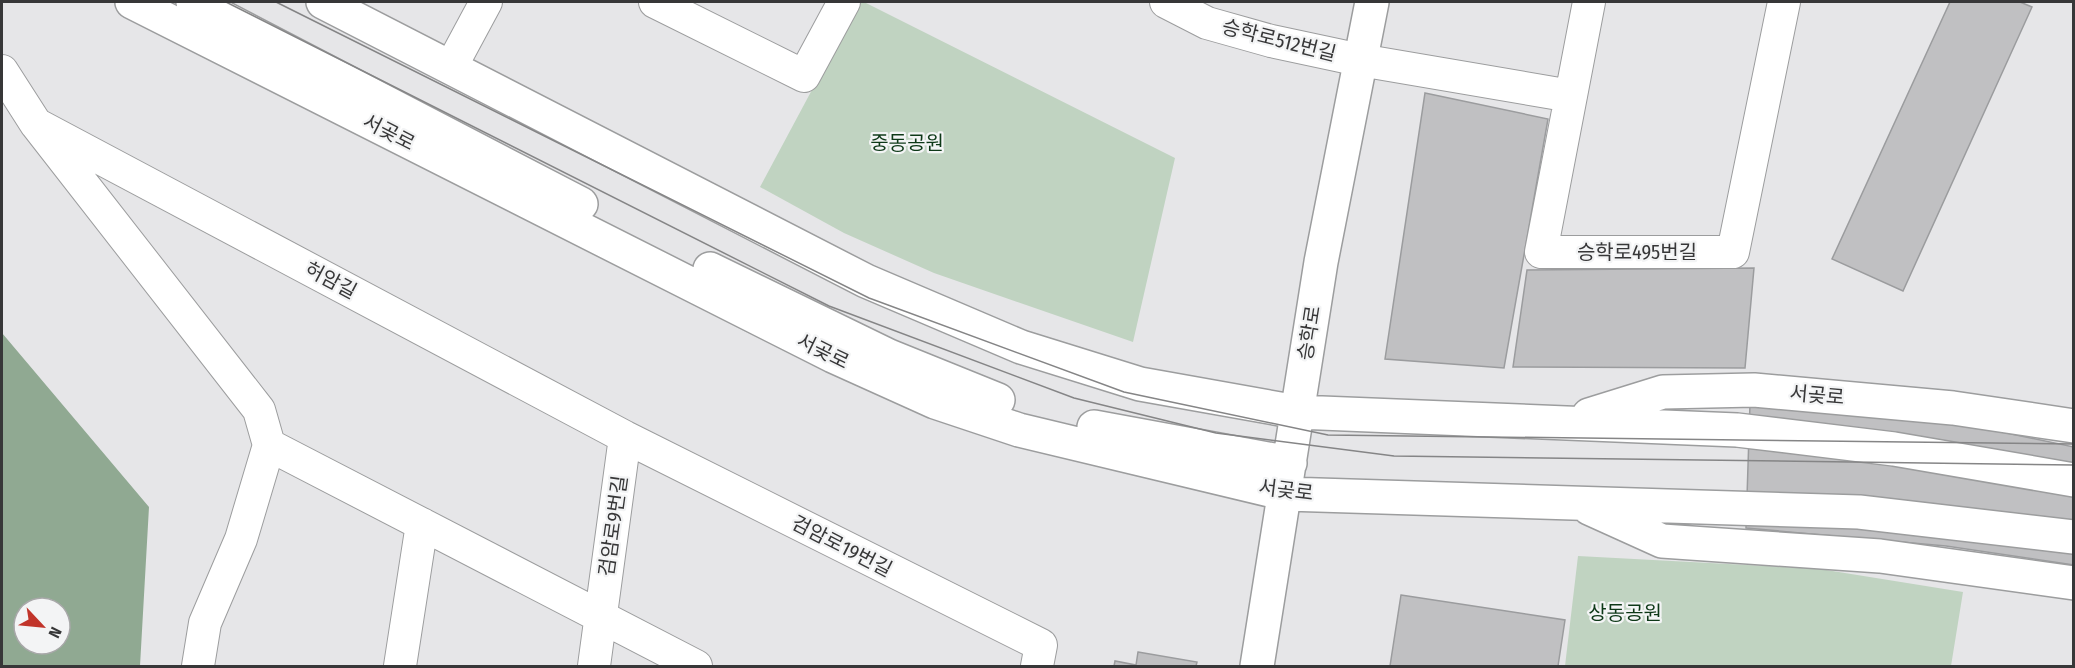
<svg xmlns="http://www.w3.org/2000/svg" width="2075" height="668" viewBox="0 0 2075 668" font-family="'Fira Sans Condensed','Noto Sans KR',sans-serif">
<style>
.green{fill:#c0d3c1}
.forest{fill:#90a992;fill-rule:evenodd}
.building{fill:#c0c0c2;stroke:#9b9c9e;stroke-width:1.5}
.lines{fill:none;stroke-linecap:round;stroke-linejoin:round}
.street-casing{stroke:#9c9d9e;stroke-width:34}
.secondary-casing{stroke:#9c9d9e;stroke-width:36}
.street{stroke:#fff;stroke-width:32}
.secondary{stroke:#fff;stroke-width:33}
.tram{stroke:#858586;stroke-width:1.5}
.labels{text-anchor:middle;dominant-baseline:central;stroke-width:4.5;stroke-linejoin:round;paint-order:stroke}
.street-label{font-size:20px;fill:#373738;stroke:#f3f4f5}
.park-label{font-size:20px;fill:#0d3817;stroke:#f3f4f5}
</style>
<rect width="100%" height="100%" fill="#e6e6e8"/>
<path class="green" d="M859,2H864L1175,158L1133,342L934,273L844,233L760,187Z
M1578,556L1820,569L1963,592L1951,666H1565Z"/>
<path class="forest" d="M2,333L149,507L140,666H2ZM24,608H60V644H24Z"/>
<path class="building" d="M1950,2H2020L2032,7L1903,291L1832,259Z
M1425,93L1548,119L1504,368L1385,359Z
M1754,268L1745,368L1513,367L1527,270Z
M1750,404L1925,416L2074,447V565L1946,546L1746,528Z
M1401,595L1565,620L1558,666H1390Z
M1138,652L1197,662L1196,666H1114L1115,661L1136,665Z"/>
<g class="lines">
<g class="street-casing">
<path id="street" d="M655,2L804,76L844,2
M1166,2L1207,23L1271,41L1360,60L1571,96
M1589,2L1541,252H1733L1784,2
M451,67L486,2
M2,71L36,124L259,410L269,445L241,539L205,623L198,666
M36,124L625,437L1041,645L1037,666
M269,445L696,666
M400,666L422,524
M594,666L625,437"/>
</g>
<g class="secondary-casing">
<path id="secondary" d="M132,2L833,356L935,402L1019,430L1286,494L1859,512L2074,537
M193,2L581,204
M323,2L866,281L1021,347L1140,384L1297,412L1737,430L1894,449L2074,480
M710,269L889,356L998,400
M1589,415L1663,392L1754,390L1953,408L2074,426
M1094,427L1290,463
M1589,508L1662,541L1880,556L2074,583
M1257,666L1321,262L1372,2"/>
</g>
<use href="#street" class="street"/>
<use href="#secondary" class="secondary"/>
<path class="tram" d="M226,2L829,306L1074,398L1216,433L1394,456L2074,465
M276,2L869,298L1124,392L1328,435L2074,444"/>
</g>
<g class="labels">
<g class="street-label">
<text transform="translate(1279 40) rotate(14)">승학로512번길</text>
<text transform="translate(389 132) rotate(27)">서곶로</text>
<text x="1637" y="252">승학로495번길</text>
<text transform="translate(331 280) rotate(28)">허암길</text>
<text transform="translate(1309 333) rotate(-81)">승학로</text>
<text transform="translate(823 351) rotate(26)">서곶로</text>
<text transform="translate(1817 395) rotate(5)">서곶로</text>
<text transform="translate(1286 490) rotate(7)">서곶로</text>
<text transform="translate(613 526) rotate(-82)">검암로9번길</text>
<text transform="translate(842 546) rotate(27)">검암로19번길</text>
</g>
<g class="park-label">
<text x="907" y="143">중동공원</text>
<text x="1625" y="613">상동공원</text>
</g>
</g>
<rect width="2075" height="668" fill="none" stroke="#373738" stroke-width="6"/>
<g transform="translate(42 626) rotate(116)"><circle r="28" fill="#f3f4f5" stroke="#a8a8a9" stroke-width="1.5"/>
<path d="M0-4.5L10 22L0 15L-10 22Z" fill="#c1342a"/>
<text y="-9" font-size="16" font-weight="bold" text-anchor="middle" fill="#373738">N</text>
</g>
</svg>
